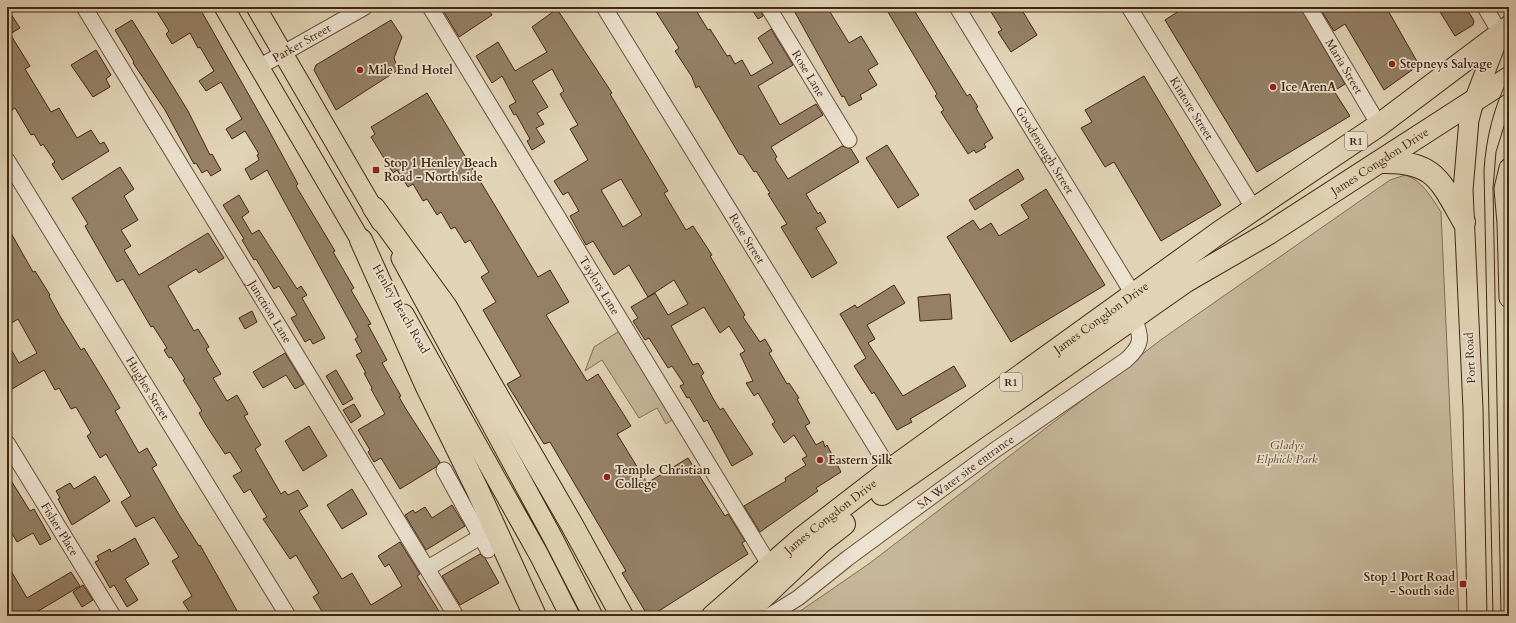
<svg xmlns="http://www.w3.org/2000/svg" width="1516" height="623" viewBox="0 0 1516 623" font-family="Cardo,serif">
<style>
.green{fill:#c6b69a;stroke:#846e56}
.building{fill:#958067;stroke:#422712;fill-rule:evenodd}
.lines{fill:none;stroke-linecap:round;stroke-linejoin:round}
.minor-casing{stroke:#6a523b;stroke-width:17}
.major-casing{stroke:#422712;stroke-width:21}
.highway-casing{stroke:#422712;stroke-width:24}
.minor{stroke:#ece2d0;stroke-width:15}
.major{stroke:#e1d3b6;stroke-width:19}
.highway{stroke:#e1d3b6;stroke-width:22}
.tram{stroke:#422712;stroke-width:1}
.poi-dot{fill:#8f2418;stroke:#ece2d0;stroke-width:1.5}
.labels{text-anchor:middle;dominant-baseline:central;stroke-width:3.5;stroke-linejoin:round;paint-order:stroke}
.shield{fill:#ece2d0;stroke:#755f4b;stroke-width:1}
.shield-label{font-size:11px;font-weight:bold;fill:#422712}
.street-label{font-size:12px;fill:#422712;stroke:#ece2d0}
.poi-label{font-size:12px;font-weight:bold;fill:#422712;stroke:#ece2d0;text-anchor:start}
.park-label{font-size:12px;font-style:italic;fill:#5c442d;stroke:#ece2d0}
</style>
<rect width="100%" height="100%" fill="#e1d3b6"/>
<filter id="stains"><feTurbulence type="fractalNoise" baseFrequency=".005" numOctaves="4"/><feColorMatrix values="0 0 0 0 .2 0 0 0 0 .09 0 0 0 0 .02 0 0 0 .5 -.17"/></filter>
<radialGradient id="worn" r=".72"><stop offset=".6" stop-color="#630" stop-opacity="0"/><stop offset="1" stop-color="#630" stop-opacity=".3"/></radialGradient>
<path class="green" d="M1405,175C1422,180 1431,197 1441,212L1459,616H793L870,563L1162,339L1390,180Z
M621,330L675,418L666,424L657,408L639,418L602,360L585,371L594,347Z"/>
<path class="building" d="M154,7H169L171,11L178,7H199L267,127L298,184L296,186L335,251L333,252L354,288L351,290L371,324L368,325L387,360L382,363L401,396L399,397L406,409L440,462L436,467L400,489L381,458L374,462L368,452L370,450L358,430L385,414L371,389L372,388L364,373H366L356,355L362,352L355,339L358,337L267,170L251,180L245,169L259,160L257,155L259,154L245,131L232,139L226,129L242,119L221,82L206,91L199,81L214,71L200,47L198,48L190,33L172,44L166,34L169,31Z
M441,7H487L492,15L459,37Z
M653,7H694L708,30L710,29L727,56L730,55L735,64L742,60L751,76L773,63L758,38L771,29L793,65L758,86L780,125L816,104L823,115L771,147L777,157L775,159L788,179L842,146L851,149L859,162L806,194L818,214L820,212L826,222L816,228L837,263L812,278L781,227L787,224L768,194L770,193L756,171L754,172L743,155L739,154L699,86L696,88L692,77L675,51L679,48Z
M750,7H759L763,16L758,19Z
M792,7H827L849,43L861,36L878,64L868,70L877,85L860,95L862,99L849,106L844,96L842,97Z
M885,7H912L967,96L970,94L978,107L976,108L993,138L984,144L986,147L976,153L974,150L968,154L941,112L944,110L935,96L937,94Z
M988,7H1020L1037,35L1011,52L998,32L1002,30Z
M1185,7H1300L1345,84L1334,91L1350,116L1257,172L1165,20Z
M1319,7H1386L1419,65L1384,90L1345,24L1334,31Z
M1437,7H1466L1474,21L1473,25L1455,36Z
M7,8L20,28L10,34L30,66L25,69L51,112L59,108L77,138L91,130L100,144L104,142L109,151L62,180L52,164L55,162L43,144L41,146L34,134L31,135L15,108L12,110L7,102Z
M557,9L612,93L610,94L668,191L664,193L686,230L693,226L712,255L710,256L745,315L743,317L760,342L765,339L772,351L769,353L787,384L789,383L799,398L797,399L810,423L805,426L816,445L823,441L825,447L827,445L841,472L816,488L818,491L760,532L744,506L786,481L785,478L806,465L802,459L807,456L794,435L784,443L772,424L775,422L758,393L754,396L746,383L753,381L740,354L745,351L729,326L720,333L704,307L671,326L693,365L698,363L704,373L701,376L714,400L720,410L723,408L753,454L732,466L707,420L704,422L689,397L687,398L680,386L684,384L672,366L668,368L649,338L645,340L633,321L638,318L631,307L655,293L668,315L688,304L674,280L648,297L629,265L614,275L593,241L586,245L570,216L579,211L568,192L563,195L554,181L588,160L570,129L578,125L560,94L564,91L552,69L532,81L548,107L537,113L544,124L536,128L545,142L532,150L527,141L530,139L516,114L514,115L509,106L516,102L502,76L492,83L476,56L498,42L515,71L547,52L532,27ZM621,179L642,215L623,227L601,190Z
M132,20L188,111L210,155L212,154L221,170L211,176L207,170L202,173L196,163L194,164L165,110L133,63L134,62L115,30Z
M391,20L402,37L394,58L398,70L336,110L314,70L316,65Z
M96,50L111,75L106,79L110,87L93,97L71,65Z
M1144,76L1221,205L1161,241L1114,162L1105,167L1081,128L1092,122L1085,110Z
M427,93L538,277L550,270L569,302L546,315L587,381L598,374L631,426L617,434L647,483L688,458L725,516L728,514L745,541L742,543L748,554L651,616H648L622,573L626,571L550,442L544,444L507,384L521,376L483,310L496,302L481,277L489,272L470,240L465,243L455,227L451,229L441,212L437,215L427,199L423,201L413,184L408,187L397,170L393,173L371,137L375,134L371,127Z
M887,145L919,195L898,208L866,158Z
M120,167L134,189L124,196L138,220L121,230L131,246L124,250L139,275L208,233L224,258L199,273L196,269L168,286L194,331L198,329L209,347L206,349L221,374L213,378L227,401L237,395L248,414L244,416L261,445L255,449L281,494L285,491L288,495L298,490L308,506L299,511L342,579L352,573L371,605L402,586L389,564L385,567L378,556L400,542L420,574L417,576L442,616H325L313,597L319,593L296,555L290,559L263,519L267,517L250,489L244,493L233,476L242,471L230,452L225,454L206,425L199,413L202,411L183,380L185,379L171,357L169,358L164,350L167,348L153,326L151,327L123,279L117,282L85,226L88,224L72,198Z
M1018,169L1024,179L975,210L969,200Z
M1046,189L1105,285L1011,342L947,237L973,220L980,230L991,223L999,236L1029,218L1021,205Z
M239,195L249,212L242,217L252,234L259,230L297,289L301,286L307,295L302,298L325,338L313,344L310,339L305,342L291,318L297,315L279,286L274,289L256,259L254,260L242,240L244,239L223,205Z
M7,226L33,272L35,271L50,295L49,296L60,316L81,350L84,348L109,389L120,408L115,411L139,453L147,448L157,465L152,468L178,513L199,546L200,545L240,616H192L183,602L192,596L172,561L179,557L154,517L136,527L121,502L131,496L106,454L100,458L87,436L91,433L76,407L71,409L59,388L55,390L44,370L7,392V343L19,363L37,353L18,319L7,326Z
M894,285L905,303L867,325L875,339L868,343L903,396L954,366L966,386L910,419L912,422L897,430L874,392L872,394L854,366L866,358L840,314L855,305L857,308Z
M950,294L952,319L920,321L918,297Z
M252,311L257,322L245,329L239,318Z
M285,353L304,384L295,389L286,375L263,388L253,372Z
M336,370L353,399L343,405L326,376Z
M354,404L361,416L351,423L343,410Z
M309,426L327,456L303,471L285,441Z
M7,474L30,511L34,509L51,539L40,545L33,533L17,542L7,525Z
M95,476L110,501L72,525L58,499L60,498L56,491L70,483L74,489Z
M352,489L367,514L342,529L327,505Z
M452,505L465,526L426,550L405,515L413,510L415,513L425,507L432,518Z
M135,538L149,564L125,579L138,600L127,607L114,585L110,588L95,562L99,560L97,556L110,549L111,552Z
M480,554L485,558L499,583L460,605L442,576Z
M7,564L27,598L71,572L80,586L30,616H7Z
M83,585L93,600L82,607L73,592Z"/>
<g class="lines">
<g class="minor-casing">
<g id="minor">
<path id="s1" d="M84,7L456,616"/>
<path id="s2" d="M430,7L769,564"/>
<path id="s3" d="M604,7L890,470"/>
<path id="s4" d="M768,7L849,140"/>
<path id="s5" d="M957,7L1133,294"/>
<path id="s6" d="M1129,7L1254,209"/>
<path id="s7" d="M1309,7L1379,125"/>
<path d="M1485,7L1500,33"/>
<path id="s8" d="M259,67L365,7"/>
<path id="s9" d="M7,160L288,616"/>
<path id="s10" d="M7,443L113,616"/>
<path d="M444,470L488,550"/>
<path d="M428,568L480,537"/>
<path id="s11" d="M769,616L798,598L848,558L995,450L1126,360C1143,345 1142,337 1134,318"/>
</g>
</g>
<g class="major-casing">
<path id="major" d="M224,7L368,253
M256,7L381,222
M1509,215L1507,223L1509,298
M1507,223L1504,189L1509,168
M401,258L553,538L593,616
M404,314L539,555L570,616
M1477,616L1473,409L1463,190L1469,120L1474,101L1500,33"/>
</g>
<g class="highway-casing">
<g id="highway">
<path d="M1380,162C1434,160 1440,180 1464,222"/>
<path d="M374,208L446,307L572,525L622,616"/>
<path d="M361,240L427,387L477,489L535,616"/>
<path id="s12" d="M882,494L1186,281L1269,233L1509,78"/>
<path id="s13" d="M713,616L802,538L890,470L1220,232L1379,125L1509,27"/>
<path d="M743,616L821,542L844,524"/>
</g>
</g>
<use href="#minor" class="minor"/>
<use href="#major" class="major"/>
<use href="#highway" class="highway"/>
<path class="tram" d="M1493,616L1484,170C1486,138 1494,106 1509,77
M1501,616L1493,188L1496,152L1509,110"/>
</g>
<g class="poi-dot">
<circle cx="1392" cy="64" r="4"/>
<circle cx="360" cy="70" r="4"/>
<circle cx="1273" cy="87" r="4"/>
<rect x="372" y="166" width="8" height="8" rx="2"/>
<circle cx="820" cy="460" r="4"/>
<circle cx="607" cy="477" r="4"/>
<rect x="1459" y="580" width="8" height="8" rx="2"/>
</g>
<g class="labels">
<g class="shield">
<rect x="1345" y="132" width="22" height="18" rx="3"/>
<rect x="1000" y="373" width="22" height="18" rx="3"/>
</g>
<g class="shield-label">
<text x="1356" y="141">R1</text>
<text x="1011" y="382">R1</text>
</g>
<g class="street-label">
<text stroke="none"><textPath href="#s8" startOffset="49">Parker Street</textPath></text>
<text stroke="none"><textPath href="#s7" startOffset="69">Maria Street</textPath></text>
<text stroke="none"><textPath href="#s4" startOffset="78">Rose Lane</textPath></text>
<text stroke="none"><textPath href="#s6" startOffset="119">Kintore Street</textPath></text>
<text stroke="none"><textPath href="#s5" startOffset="168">Goodenough Street</textPath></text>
<text stroke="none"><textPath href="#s12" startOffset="599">James Congdon Drive</textPath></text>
<text stroke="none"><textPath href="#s3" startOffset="272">Rose Street</textPath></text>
<text stroke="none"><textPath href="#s2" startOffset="326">Taylors Lane</textPath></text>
<text transform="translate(401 309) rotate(60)">Henley Beach Road</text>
<text stroke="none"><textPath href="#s1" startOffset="357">Junction Lane</textPath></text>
<text stroke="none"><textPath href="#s13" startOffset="490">James Congdon Drive</textPath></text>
<text transform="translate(1470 358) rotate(-93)">Port Road</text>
<text stroke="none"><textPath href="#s9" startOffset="268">Hughes Street</textPath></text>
<text stroke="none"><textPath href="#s11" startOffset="244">SA Water site entrance</textPath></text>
<text stroke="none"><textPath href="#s13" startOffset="154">James Congdon Drive</textPath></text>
<text stroke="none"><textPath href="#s10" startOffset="101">Fisher Place</textPath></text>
</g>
<g class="poi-label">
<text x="1400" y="64">Stepneys Salvage</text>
<text x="368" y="70">Mile End Hotel</text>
<text x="1281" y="87">Ice ArenA</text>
<text x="384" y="163">Stop 1 Henley Beach<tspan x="384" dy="14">Road - North side</tspan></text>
<text x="828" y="460">Eastern Silk</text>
<text x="615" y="470">Temple Christian<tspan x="615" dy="14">College</tspan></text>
<text x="1455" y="577" text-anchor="end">Stop 1 Port Road<tspan x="1455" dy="14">- South side</tspan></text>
</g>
<g class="park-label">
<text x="1287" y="445">Gladys<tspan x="1287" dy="14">Elphick Park</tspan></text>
</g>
</g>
<rect width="1516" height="623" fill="none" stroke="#e1d3b6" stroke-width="24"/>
<rect x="8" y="8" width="1500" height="607" fill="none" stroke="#422712" stroke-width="2"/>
<rect x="12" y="12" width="1492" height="599" fill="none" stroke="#422712"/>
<rect width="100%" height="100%" filter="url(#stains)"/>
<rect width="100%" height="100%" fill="url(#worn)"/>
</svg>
